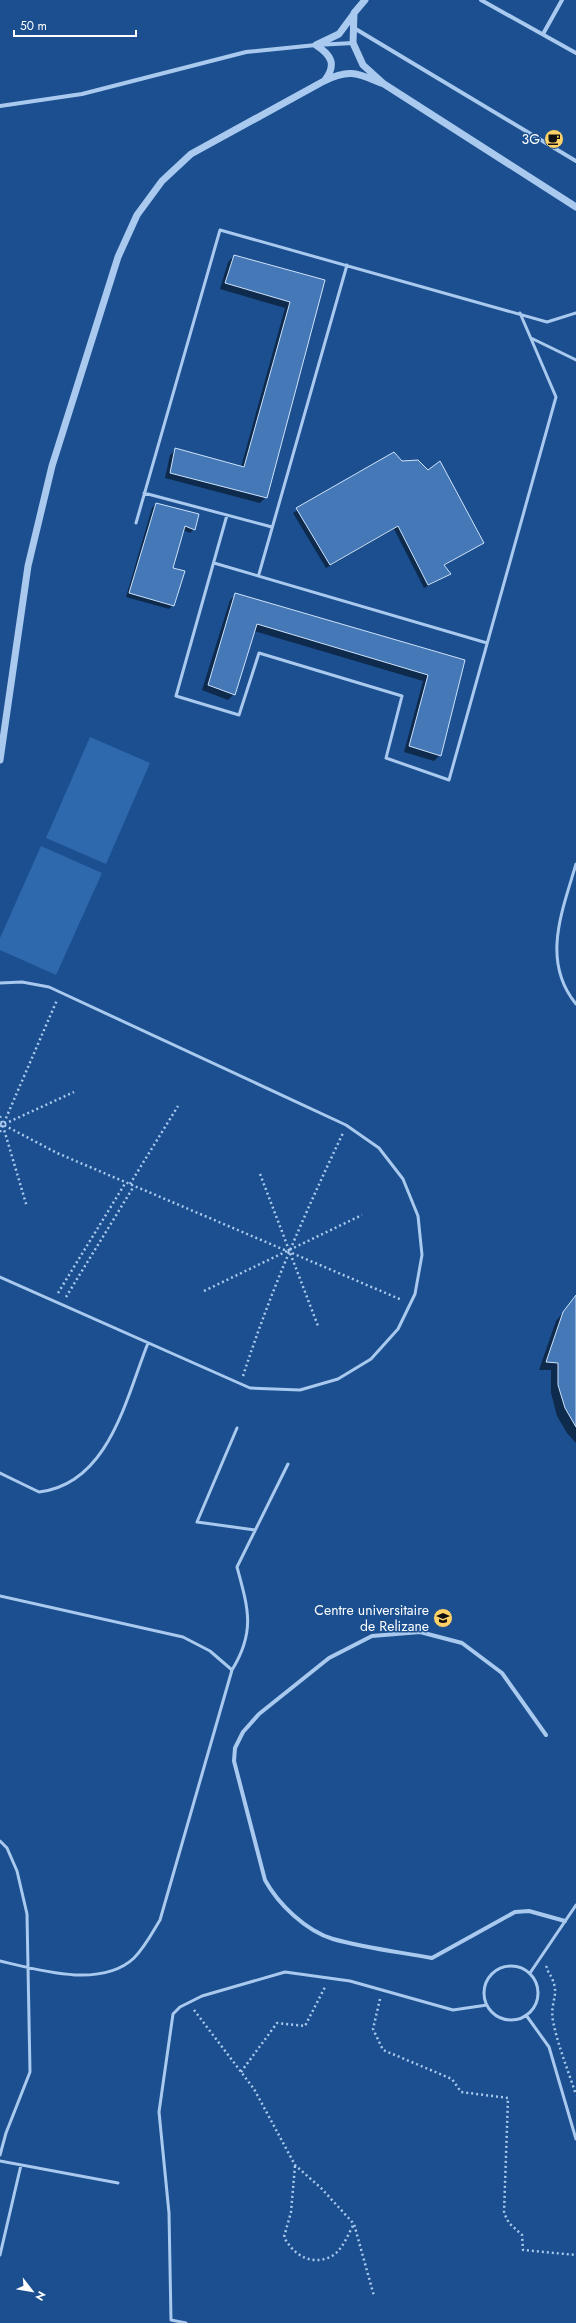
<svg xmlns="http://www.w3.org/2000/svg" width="576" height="2323" viewBox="0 0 576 2323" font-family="Jost,sans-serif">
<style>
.green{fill:#2e69ad}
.shadow{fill:#0007}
.building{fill:#4478b7;stroke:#cfe3fa}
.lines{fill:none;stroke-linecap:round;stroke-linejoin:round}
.path{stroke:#a9c9ee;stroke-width:2.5;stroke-dasharray:2 3;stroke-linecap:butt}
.service{stroke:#a9c9ee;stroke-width:3}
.minor{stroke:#a9c9ee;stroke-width:4}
.tertiary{stroke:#a9c9ee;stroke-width:7}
.labels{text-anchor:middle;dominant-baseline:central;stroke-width:3;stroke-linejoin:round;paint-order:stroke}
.poi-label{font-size:14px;fill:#fff;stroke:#1b4f8f;text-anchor:end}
</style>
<rect width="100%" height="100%" fill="#1b4f8f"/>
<path class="green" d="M90,737L150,763L106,864L46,838Z
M41,846L102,873L56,975L0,950V938Z"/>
<path class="shadow" d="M234,256L324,281L266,497L260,503L165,478L170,455L175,450L241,467L285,308L220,289L228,262Z
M394,454L482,542L444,566L450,574L424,588L394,529L326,568L293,513Z
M156,504L194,529L190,533L183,530L172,569L173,605L169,609L126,597L152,508Z
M236,594L464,661L440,755L434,761L404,752L423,681L254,631L234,694L228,700L202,690L230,600Z
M576,1296V1443L567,1433L557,1416L551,1393V1370H539L556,1321Z"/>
<path class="building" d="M234,255L325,280L267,498L170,473L175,448L244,467L290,302L225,283Z
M394,452L402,461L418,460L428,470L440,461L484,543L444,565L451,574L428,585L398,526L330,565L296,508Z
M156,503L199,514L195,530L185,526L173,568L185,571L174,606L129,593Z
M235,593L465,660L441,756L409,746L428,675L257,624L235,695L208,685Z
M576,1295V1427L565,1408L558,1385V1363L546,1362L563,1312Z"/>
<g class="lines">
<path class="path" d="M0,1116L27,1207
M0,1123L57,1153L402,1300
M0,1126L74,1092
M0,1132L57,1000
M260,1174L318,1326
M130,1184L178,1106
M204,1291L362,1215
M58,1293L126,1182
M66,1297L134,1186
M243,1376C270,1292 305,1213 343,1133
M547,1966L546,1968C564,1995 549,1997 553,2021C558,2046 568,2070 576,2095
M380,1999L373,2029L383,2050L452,2079L461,2092L508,2098L504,2213L509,2223L522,2235L523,2250L576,2255
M194,2010L254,2089L295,2165L321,2188L354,2224L374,2296
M241,2072L277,2023L305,2026L325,1987
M295,2166L291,2212L284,2237C293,2254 310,2266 330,2257C342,2252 348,2234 354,2224"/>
<path class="service" d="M531,338L576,360
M144,493L272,527
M227,515L176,696L239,715L259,653L402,696L386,758L449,780L556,397L520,313
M136,523L220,230L547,322L576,313
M214,563L487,643
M259,574L347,265
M576,864C562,912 541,961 576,1004
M0,983L22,982L49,987L346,1125L379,1148L403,1179L418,1216L422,1255L415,1294L398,1329L371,1359L338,1379L300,1390L250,1388L0,1277
M237,1428L197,1522L255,1530
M0,1473L39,1492C109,1484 126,1398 148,1343
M0,1596L183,1637L210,1651L232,1670L160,1920C152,1933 145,1947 134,1958C101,1989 38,1970 0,1961
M232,1670C256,1631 248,1608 237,1567L288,1464
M0,1841L7,1848L17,1871L27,1914L30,2072L6,2133L0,2155
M484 1993a27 27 0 1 1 54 0a27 27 0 1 1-54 0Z
M530,1973L576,1905
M526,2015L549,2047L576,2139
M0,2161L118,2183
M0,2255L21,2165
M186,2323L171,2320L169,2213L159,2112L173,2014L180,2007L202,1996L285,1972L350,1981L453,2010L487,2005"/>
<path class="minor" d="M481,0L576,53
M354,28L576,161
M543,34L562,0
M0,106L82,94L246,52L316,45L353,43
M546,1735L502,1673L462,1643L420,1632L372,1636L329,1658L259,1714L243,1732L235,1748L234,1761L265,1880C278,1904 306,1931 333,1939C365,1948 399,1952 432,1958L515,1912L529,1911L565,1921"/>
<path class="tertiary" d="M365,0L354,13L353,43L363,65L384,84L576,207
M316,45L339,34L353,15
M316,45C331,55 337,64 325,80
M0,760L28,566L52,466L118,257L137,215L162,181L191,154L324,81C351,68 358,74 384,84"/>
</g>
<defs>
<g id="cafe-disc" transform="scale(1)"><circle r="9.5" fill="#ffd166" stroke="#1b4f8f"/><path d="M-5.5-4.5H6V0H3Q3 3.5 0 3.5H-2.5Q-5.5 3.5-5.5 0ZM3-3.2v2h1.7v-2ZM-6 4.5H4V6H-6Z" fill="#111"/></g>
<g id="university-disc" transform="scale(1)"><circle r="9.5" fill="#ffd166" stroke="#1b4f8f"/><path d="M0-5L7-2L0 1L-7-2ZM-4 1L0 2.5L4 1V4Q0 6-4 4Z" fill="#111"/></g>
</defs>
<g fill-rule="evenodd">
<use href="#cafe-disc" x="554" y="139"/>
<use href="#university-disc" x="443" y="1618"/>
</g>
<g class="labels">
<g class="poi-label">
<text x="540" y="139">3G</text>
<text x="429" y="1610">Centre universitaire<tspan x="429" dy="16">de Relizane</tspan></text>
</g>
</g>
<g transform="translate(32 2291) rotate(121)" stroke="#1b4f8f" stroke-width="3" paint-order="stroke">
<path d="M0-3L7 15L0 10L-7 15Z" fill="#ffffff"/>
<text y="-6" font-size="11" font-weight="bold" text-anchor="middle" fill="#ffffff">N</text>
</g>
<path d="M14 30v6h122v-6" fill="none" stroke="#ffffff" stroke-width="2"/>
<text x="20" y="30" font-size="12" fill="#ffffff" stroke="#1b4f8f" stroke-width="3" paint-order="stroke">50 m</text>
</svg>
